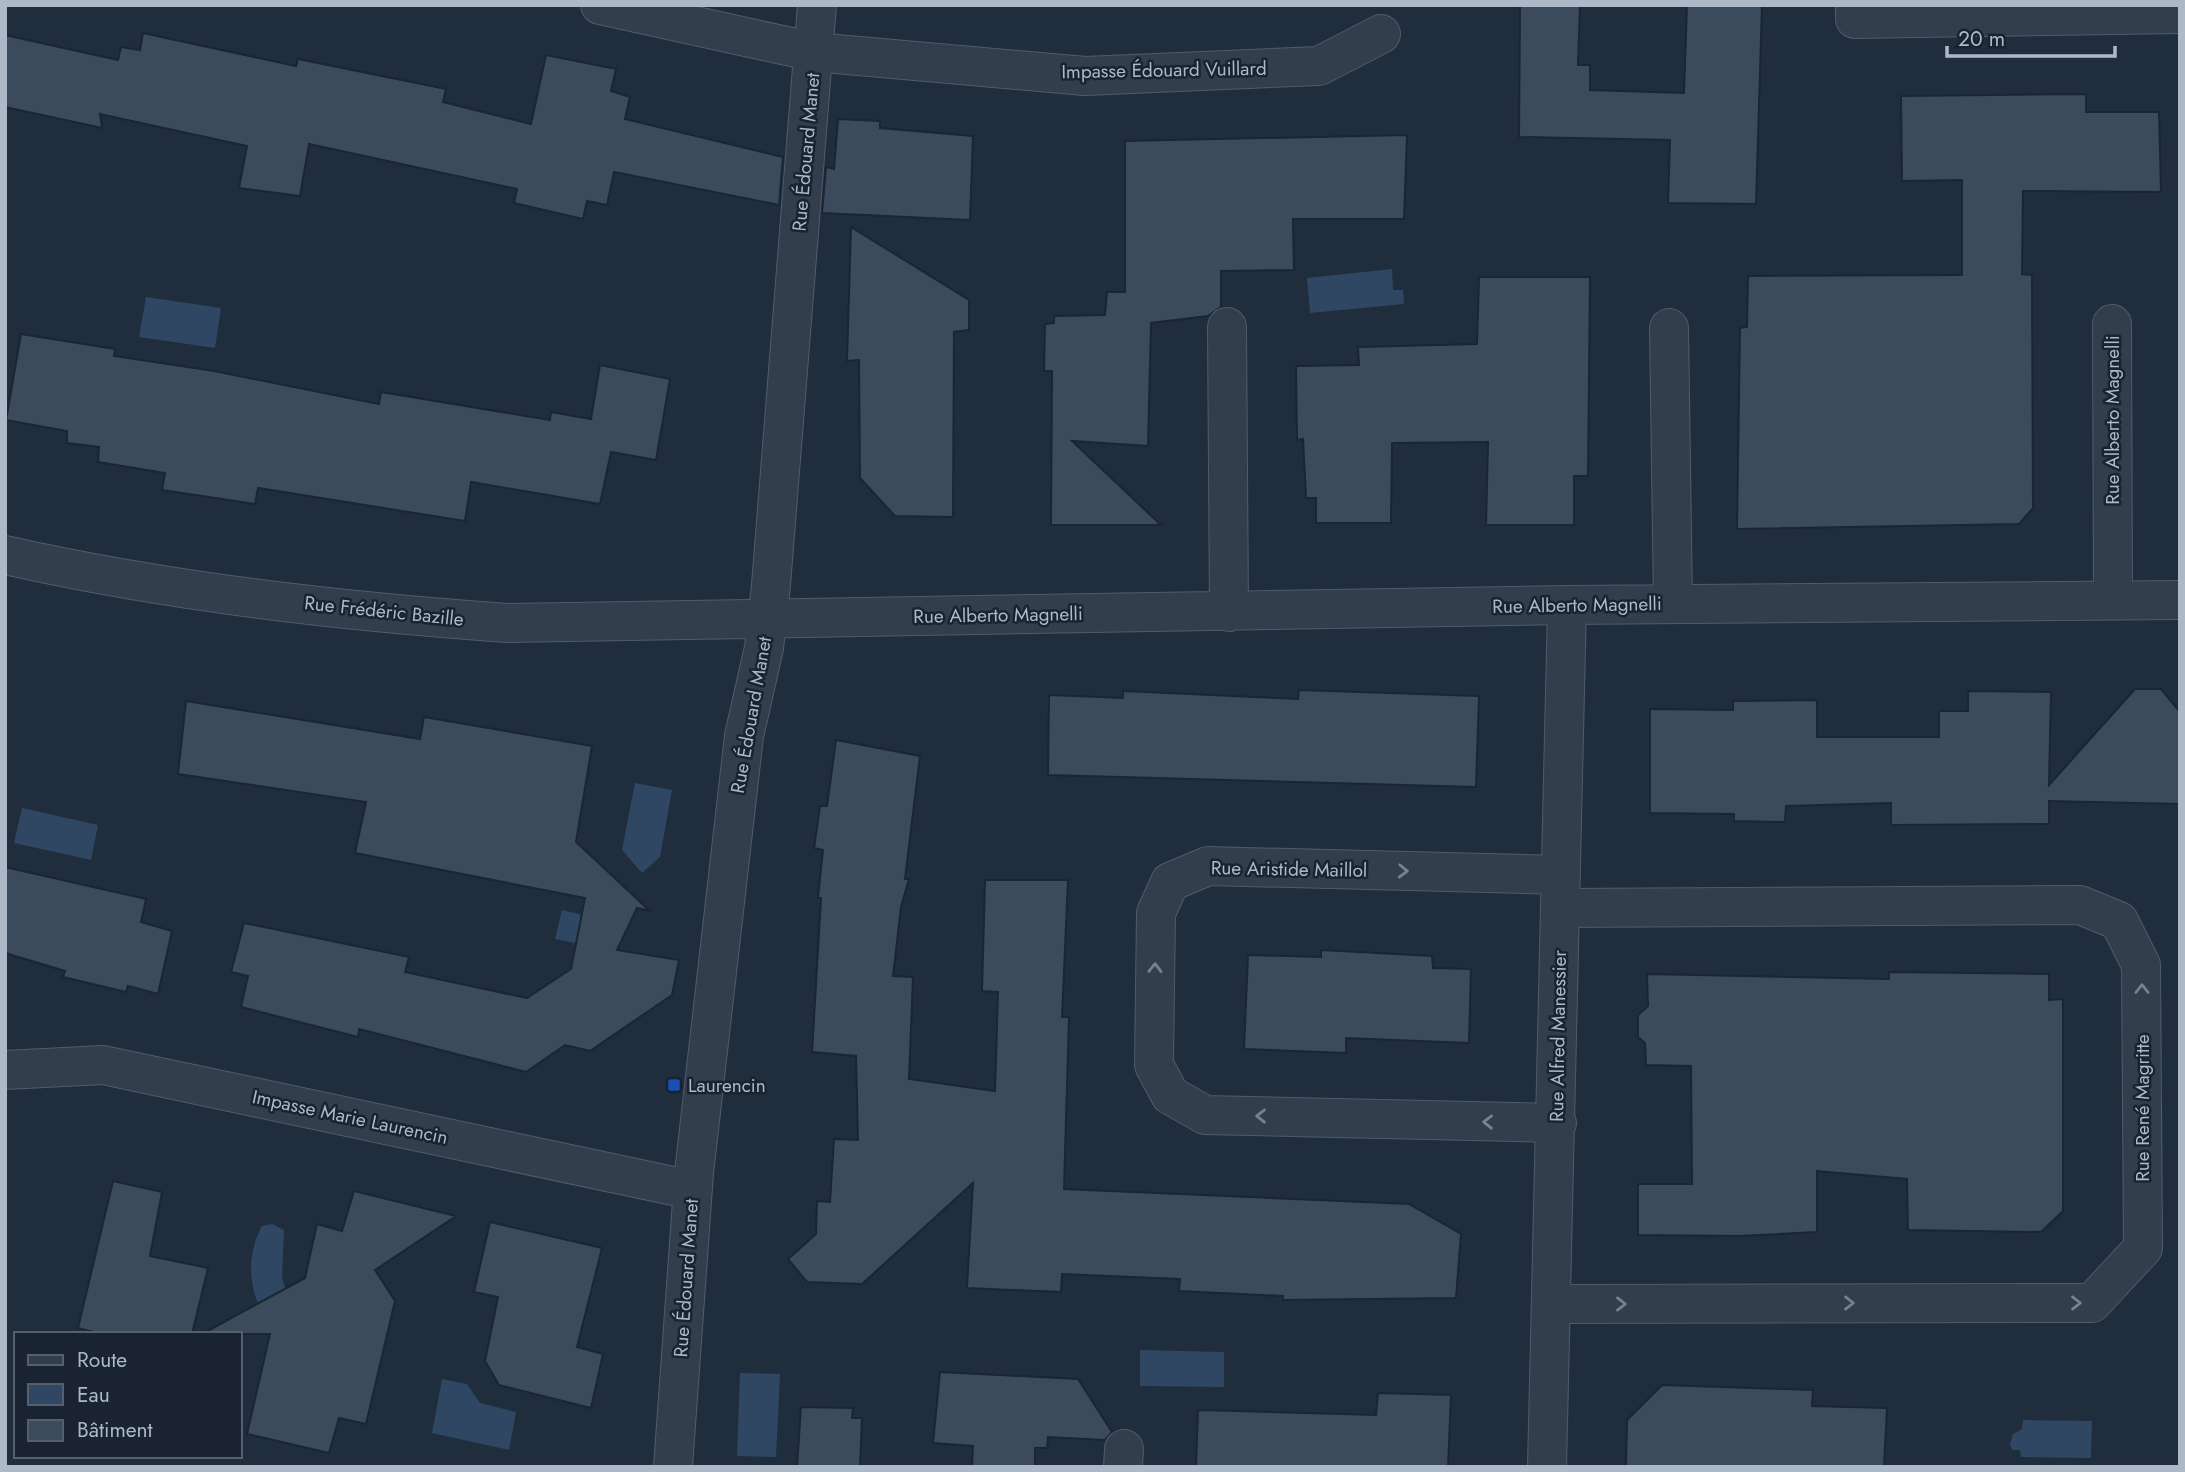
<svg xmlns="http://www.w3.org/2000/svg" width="2185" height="1472" viewBox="0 0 2185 1472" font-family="Jost,sans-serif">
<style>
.water{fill:#2f4763}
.building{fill:#3b4b5c;stroke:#1b2533;stroke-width:2}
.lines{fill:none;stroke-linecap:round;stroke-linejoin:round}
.minor-casing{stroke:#515c6a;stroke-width:40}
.minor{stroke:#333e4c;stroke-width:38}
.oneway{stroke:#778290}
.transit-dot{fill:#1a4fb4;stroke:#192331;stroke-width:2.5}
.labels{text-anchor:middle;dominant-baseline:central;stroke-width:5;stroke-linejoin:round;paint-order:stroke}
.street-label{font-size:19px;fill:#aeb9c8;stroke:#192331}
.poi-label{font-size:19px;fill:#aeb9c8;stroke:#192331;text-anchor:start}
</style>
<rect width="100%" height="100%" fill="#1f2d3c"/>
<path class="water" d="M1392,269L1393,290H1403L1404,304L1310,313L1307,278Z
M146,297L221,308L215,348L139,337Z
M635,783L672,790L660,857L642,873L622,850Z
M22,808L98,825L91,860L14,843Z
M562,910L617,923L610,950L555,939Z
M272,1224L284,1230L282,1278L291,1307L266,1321C249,1291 245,1257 262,1226Z
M1140,1350L1224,1352V1387L1140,1386Z
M740,1373L780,1374L776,1457L737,1456Z
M442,1379L467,1384L480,1403L516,1412L509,1450L432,1433Z
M2023,1420L2092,1421L2091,1458L2021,1457L2020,1450H2012L2010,1444L2013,1434L2022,1429Z"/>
<path class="building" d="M1520,5H1580L1578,65H1590V90L1684,93L1687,5H1762L1756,204L1668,203L1670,140L1519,137Z
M143,33L296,66L298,59L446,89L443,102L531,124L546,55L616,69L611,91L630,97L625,119L783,157L779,205L614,172L607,205L587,201L583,219L514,203L517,189L309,144L300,196L239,188L247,146L100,114L102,128L5,107V35L118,60L121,47L140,50Z
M2086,94V112H2159L2161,192L2023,191L2022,274L2032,275L2033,508L2019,524L1737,529L1740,328L1747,327L1748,276L1962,275V180L1902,181L1901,96Z
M838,119L880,121V128L973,136L970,220L822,213L826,167L834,169Z
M1407,135L1404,219H1293L1294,270L1221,271V307L1208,316L1151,323L1148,446L1072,441L1161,525H1051L1052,371H1044L1045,324L1054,323V316L1105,315L1107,292H1125V141Z
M851,227L969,300V330L954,332L953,517L895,516L860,478L859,360L847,361Z
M1479,277H1590L1588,476H1574V525H1486L1488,442L1392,443L1391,523H1316V498H1306L1303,439L1297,440L1296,366L1359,365L1358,347L1477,344Z
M21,334L115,349L114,356L214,371L379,404L381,392L550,420L551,412L591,419L600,365L670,379L656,460L611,452L600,504L471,482L465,521L258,488L255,504L162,490L165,473L98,462L99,447L67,443V431L6,420Z
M2135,689H2161L2180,712V804L2049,801V824L1891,825V803L1786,806L1785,822L1734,821V814L1650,813V709L1733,710V701L1817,700V737H1939V711H1968V691L2051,692L2049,785Z
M1299,690L1479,696L1476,787L1048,775L1049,695L1123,698V691L1298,699Z
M186,701L420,739L424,717L592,746L576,842L650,911L637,908L617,950L679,960L672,995L590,1051L565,1045L526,1072L359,1029L358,1037L241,1007L248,976L231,972L244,923L409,957L405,972L527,998L571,969L585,898L355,853L366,802L178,774Z
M836,740L920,756L905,879H909L901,907L893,976L913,977L909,1079L995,1091L998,992L982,991L985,880H1068L1062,1017H1069L1064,1189L1409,1204L1461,1234L1456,1298L1283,1300V1296L1179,1291L1180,1279L1062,1274L1061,1292L967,1288L973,1183L862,1284L807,1282L788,1259L816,1234L817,1201L830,1202L834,1139L858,1140L856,1056L812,1052L821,898H818L823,850L814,848L820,806H827Z
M5,867L146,899L141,922L172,931L158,994L128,986L126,992L63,977L65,971L5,953Z
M1321,950L1432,956L1433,968L1471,969L1469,1043L1346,1038V1053L1244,1049L1248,955L1321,957Z
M1889,972L2049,974V1000L2063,999V1211L2041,1232L1908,1230L1907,1179L1817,1171V1232L1739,1236L1638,1235V1184H1692L1691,1066L1646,1065L1645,1043L1638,1037V1015L1648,1006L1647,974L1889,979Z
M113,1181L162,1192L150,1256L208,1268L192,1334H101L78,1328Z
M354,1191L456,1216L375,1270L395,1301L366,1424L339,1418L329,1453L247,1434L270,1334H202L305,1278L317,1224L342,1231Z
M490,1222L602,1248L577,1347L603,1354L591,1408L499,1385L485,1361L498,1297L474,1292Z
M940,1372L1078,1379L1112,1432L1105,1440L1048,1437L1047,1448H1035V1467H972L973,1446L933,1443Z
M1662,1385L1813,1390L1812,1406L1887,1408L1884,1467H1626L1627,1420Z
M1378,1393L1451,1395L1448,1467H1196L1198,1410L1376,1415Z
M801,1407L853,1408L852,1418H862L860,1467H797Z"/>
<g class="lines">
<g class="minor-casing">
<path id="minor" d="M600,5L814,52L1085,76L1319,66L1381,34
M1855,5V19L2180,14
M2112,324L2113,600
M1227,327L1229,612
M1669,328L1673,604
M5,555C170,592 339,611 508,623L1567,605L2180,600
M5,1070L103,1065L692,1190
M1557,1123L1205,1115L1170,1095L1154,1065L1156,913L1170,882L1208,866L1561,875
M1553,1304L2092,1303L2143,1248L2141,965L2119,921L2080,905L1561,908
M673,1467L694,1173L744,736L764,648L771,585L817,5
M1123,1467L1124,1449
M1547,1467L1567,605"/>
</g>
<use href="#minor" class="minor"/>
</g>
<defs><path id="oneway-chevron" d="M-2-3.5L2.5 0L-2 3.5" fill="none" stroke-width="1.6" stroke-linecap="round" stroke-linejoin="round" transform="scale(1.75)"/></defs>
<g class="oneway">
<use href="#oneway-chevron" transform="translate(1403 871) rotate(2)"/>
<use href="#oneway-chevron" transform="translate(1155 968) rotate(-89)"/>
<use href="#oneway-chevron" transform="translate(2142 989) rotate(-90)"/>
<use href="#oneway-chevron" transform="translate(1261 1116) rotate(-179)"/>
<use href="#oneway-chevron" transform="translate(1488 1122) rotate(-179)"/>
<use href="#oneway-chevron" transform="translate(1849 1303)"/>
<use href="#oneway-chevron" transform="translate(2076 1303)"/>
<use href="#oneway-chevron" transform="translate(1621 1304)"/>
</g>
<rect class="transit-dot" x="667" y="1078" width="14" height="14" rx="3.5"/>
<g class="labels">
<g class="street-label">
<text transform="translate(1164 70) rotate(-1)">Impasse Édouard Vuillard</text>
<text transform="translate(806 152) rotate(-85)">Rue Édouard Manet</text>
<text transform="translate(2112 420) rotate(-90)">Rue Alberto Magnelli</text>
<text transform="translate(1577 605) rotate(-1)">Rue Alberto Magnelli</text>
<text transform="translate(384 611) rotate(6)">Rue Frédéric Bazille</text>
<text transform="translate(998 615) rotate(-1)">Rue Alberto Magnelli</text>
<text transform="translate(751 715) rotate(-80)">Rue Édouard Manet</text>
<text transform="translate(1289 869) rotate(1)">Rue Aristide Maillol</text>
<text transform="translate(1558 1036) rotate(-89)">Rue Alfred Manessier</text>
<text transform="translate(2142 1108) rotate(-90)">Rue René Magritte</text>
<text transform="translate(350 1117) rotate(12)">Impasse Marie Laurencin</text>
<text transform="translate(686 1278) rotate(-86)">Rue Édouard Manet</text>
</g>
<g class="poi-label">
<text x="688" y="1085">Laurencin</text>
</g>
</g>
<rect width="2185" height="1472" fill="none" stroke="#aeb9c8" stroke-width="14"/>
<rect x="14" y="1332" width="228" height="126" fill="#192331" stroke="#555f6d" stroke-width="2"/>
<rect x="28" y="1355" width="35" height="10" fill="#333e4c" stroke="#555f6d" stroke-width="2"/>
<text x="77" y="1367" font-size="21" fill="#aeb9c8">Route</text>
<rect x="28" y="1384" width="35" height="21" fill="#2f4763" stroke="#555f6d" stroke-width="2"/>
<text x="77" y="1402" font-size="21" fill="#aeb9c8">Eau</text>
<rect x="28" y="1420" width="35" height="21" fill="#3b4b5c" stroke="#555f6d" stroke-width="2"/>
<text x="77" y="1437" font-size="21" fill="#aeb9c8">Bâtiment</text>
<path d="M1947 46v10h168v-10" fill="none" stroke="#aeb9c8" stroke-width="3.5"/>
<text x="1958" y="46" font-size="21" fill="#aeb9c8" stroke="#192331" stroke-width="5" paint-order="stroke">20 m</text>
</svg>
